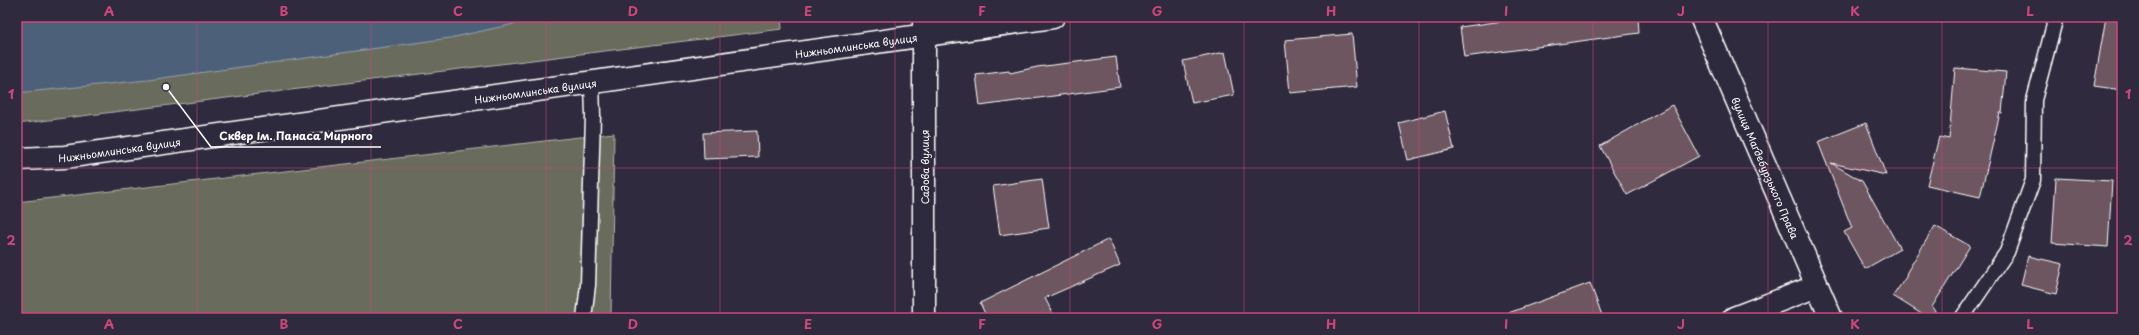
<svg xmlns="http://www.w3.org/2000/svg" width="2139" height="335" viewBox="0 0 2139 335" font-family="'Playpen Sans',sans-serif">
<style>
.green{fill:#696c5d;stroke:#b4b6ae}
.water{fill:#4e6179;stroke:#95a0af}
.building{fill:#6d565e;stroke:#fff}
.lines{fill:none;stroke-linecap:round;stroke-linejoin:round}
.service-casing{stroke:#fff;stroke-width:17}
.minor-casing{stroke:#fff;stroke-width:25}
.secondary-casing{stroke:#fff;stroke-width:25}
.service{stroke:#2f2a3d;stroke-width:14}
.minor{stroke:#2f2a3d;stroke-width:22}
.secondary{stroke:#2f2a3d;stroke-width:22}
.grid{fill:none;stroke:#ce467c;stroke-width:1;stroke-opacity:0.55}
.labels{text-anchor:middle;dominant-baseline:central;stroke-width:4;stroke-linejoin:round;paint-order:stroke}
.street-label{font-size:10px;fill:#fff;stroke:#2f2a3d}
.leader{fill:none;stroke:#fff;stroke-width:1.5}
.callout-dot{fill:#fff;stroke:#2f2a3d;stroke-width:1.5}
.callout-label{font-size:11px;text-anchor:middle;font-weight:bold;fill:#fff;stroke:#2f2a3d;stroke-width:4;stroke-linejoin:round;paint-order:stroke}
.neatline{fill:none;stroke:#ce467c;stroke-width:1.5}
.grid-label{font-size:13px;text-anchor:middle;font-weight:bold;fill:#ce467c}
</style>
<rect width="100%" height="100%" fill="#2f2a3d"/>
<filter id="ink" filterUnits="userSpaceOnUse"><feTurbulence type="fractalNoise" baseFrequency=".025" numOctaves="2"/><feDisplacementMap in="SourceGraphic" scale="8" xChannelSelector="R" yChannelSelector="G"/><feConvolveMatrix kernelMatrix="1 2 1 2 8 2 1 2 1" color-interpolation-filters="sRGB"/></filter>
<g filter="url(#ink)">
<path class="green" d="M17,17H781L782,29L17,124Z
M614,133L611,318H17V202Z"/>
<path class="water" d="M17,17H546L450,38L148,80L17,93Z"/>
<path class="building" d="M1532,17H1638L1639,33L1464,57L1460,27Z
M2106,17H2122V90L2094,86Z
M1352,34L1357,87L1290,93L1285,40Z
M1225,52L1234,95L1192,103L1183,61Z
M1116,57L1120,87L980,106L976,75L1009,71L1010,73L1037,67Z
M1955,68L2006,72L2002,113H2000L1980,197L1927,185L1939,137L1949,139Z
M1672,105L1699,156L1627,195L1600,146Z
M1445,111L1454,149L1408,160L1399,123Z
M1866,123L1886,175L1831,163L1862,181L1900,249L1865,269L1844,232L1852,228L1818,142Z
M757,131L758,157L704,159L703,133Z
M2056,178L2112,181L2108,247L2052,243Z
M1042,179L1049,228L1000,235L993,186Z
M1935,226L1970,246L1932,307L1939,318H1928L1893,296L1906,277L1907,272Z
M1109,239L1120,265L1045,298L1055,318H987L980,303Z
M2028,256L2063,264L2056,294L2021,285Z
M1590,283L1603,318H1504L1503,315Z"/>
<g class="lines">
<g class="service-casing">
<path id="service" d="M584,318L588,285L593,116L592,83
M1962,318L2007,252L2033,180L2034,100L2056,17"/>
</g>
<g class="minor-casing">
<g id="minor">
<path id="s1" d="M1701,17L1831,318"/>
<path d="M924,318V17"/>
<path d="M1734,318L1817,286"/>
</g>
</g>
<g class="secondary-casing">
<g id="secondary">
<path id="s2" d="M17,159L65,157L1053,17"/>
</g>
</g>
<use href="#service" class="service"/>
<use href="#minor" class="minor"/>
<use href="#secondary" class="secondary"/>
</g>
</g>
<path class="grid" d="M197,17V318M371,17V318M546,17V318M720,17V318M895,17V318M1070,17V318M1244,17V318M1419,17V318M1593,17V318M1768,17V318M1942,17V318M17,168H2122"/>
<g class="labels">
<g class="street-label">
<text stroke="none"><textPath href="#s2" startOffset="847">Нижньомлинська вулиця</textPath></text>
<text stroke="none"><textPath href="#s2" startOffset="523">Нижньомлинська вулиця</textPath></text>
<text stroke="none"><textPath href="#s2" startOffset="103">Нижньомлинська вулиця</textPath></text>
<text transform="translate(924 167) rotate(-90)">Садова вулиця</text>
<text stroke="none"><textPath href="#s1" startOffset="164">вулиця Маґдебурзького Права</textPath></text>
</g>
</g>
<path class="leader" d="M166 87L211 147H381"/>
<circle class="callout-dot" cx="166" cy="87" r="4"/>
<g class="callout-label">
<text x="296" y="140">Сквер ім. Панаса Мирного</text>
</g>
<rect width="2139" height="335" fill="none" stroke="#2f2a3d" stroke-width="44"/>
<rect x="22" y="22" width="2095" height="291" class="neatline"/>
<g class="grid-label">
<text x="109" y="16">A</text>
<text x="284" y="16">B</text>
<text x="458" y="16">C</text>
<text x="633" y="16">D</text>
<text x="808" y="16">E</text>
<text x="982" y="16">F</text>
<text x="1157" y="16">G</text>
<text x="1331" y="16">H</text>
<text x="1506" y="16">I</text>
<text x="1681" y="16">J</text>
<text x="1855" y="16">K</text>
<text x="2030" y="16">L</text>
<text x="11" y="99">1</text>
<text x="2128" y="99">1</text>
<text x="11" y="245">2</text>
<text x="2128" y="245">2</text>
<text x="109" y="329">A</text>
<text x="284" y="329">B</text>
<text x="458" y="329">C</text>
<text x="633" y="329">D</text>
<text x="808" y="329">E</text>
<text x="982" y="329">F</text>
<text x="1157" y="329">G</text>
<text x="1331" y="329">H</text>
<text x="1506" y="329">I</text>
<text x="1681" y="329">J</text>
<text x="1855" y="329">K</text>
<text x="2030" y="329">L</text>
</g>
</svg>
